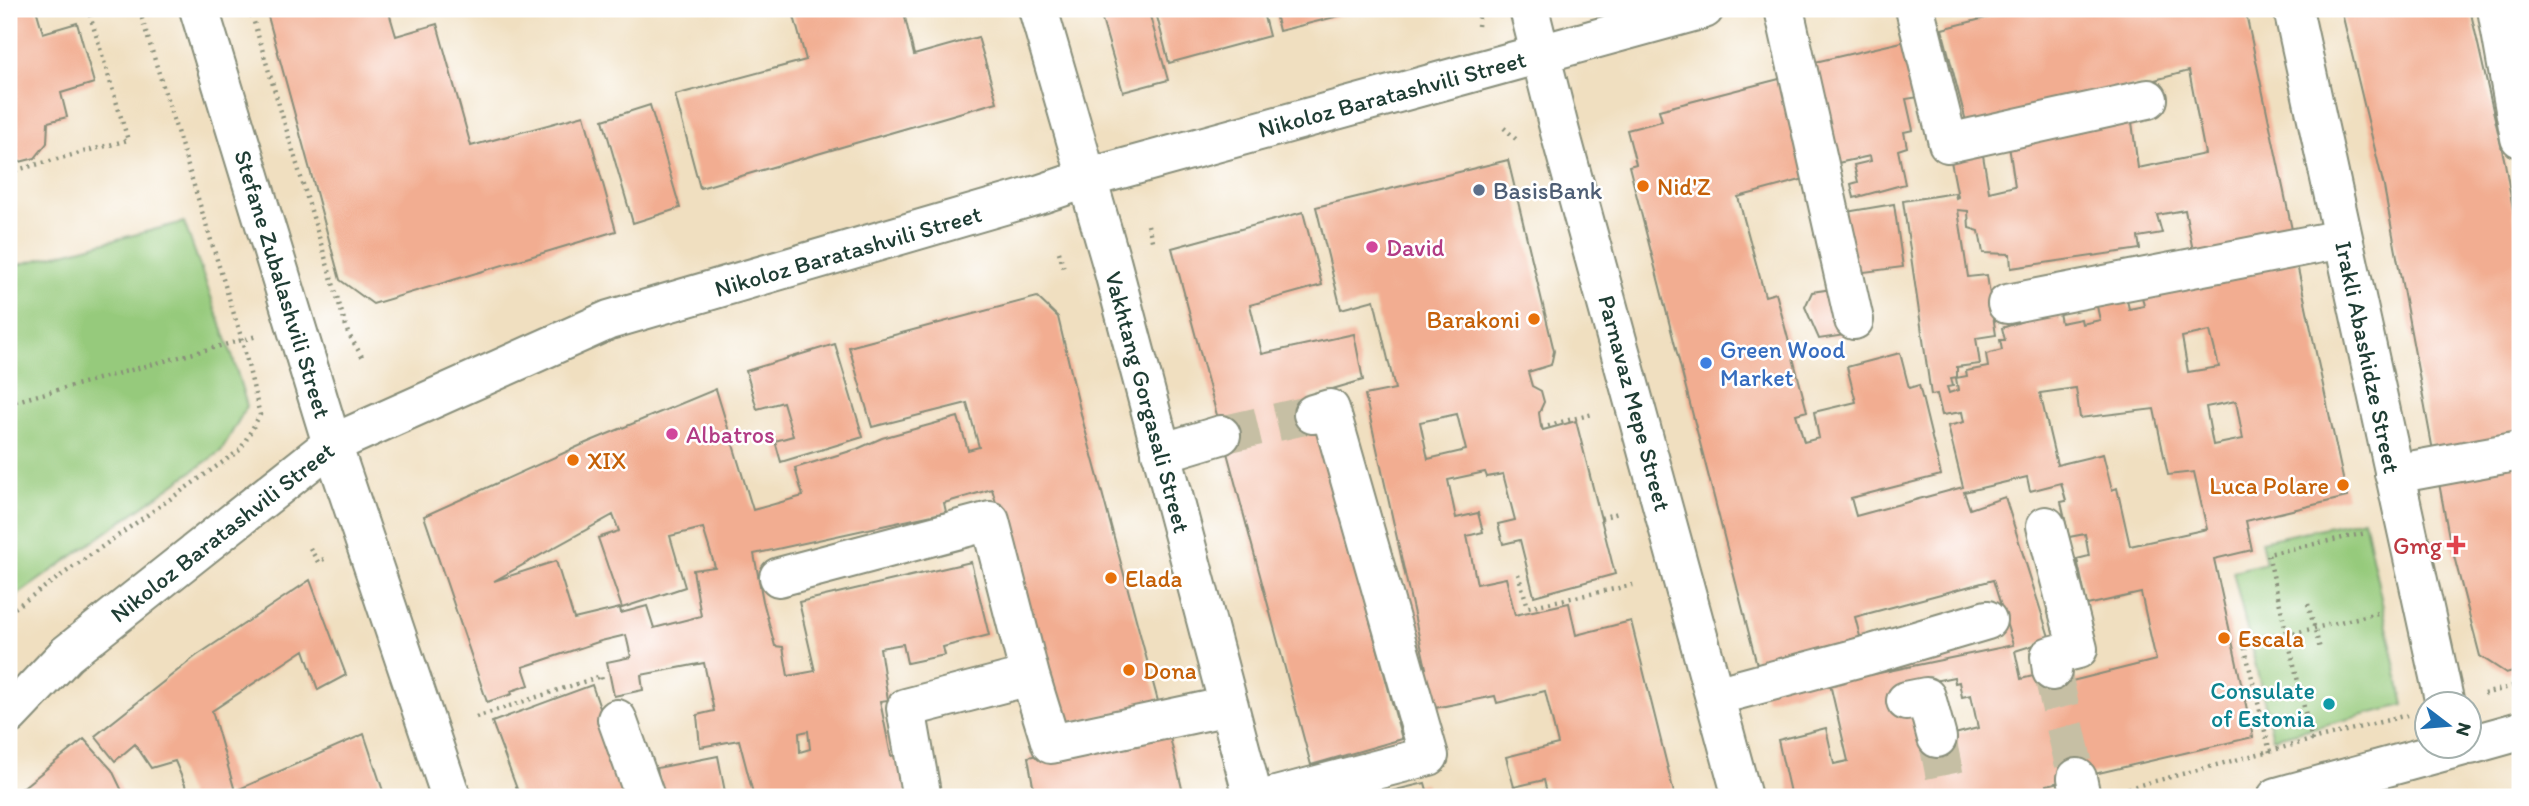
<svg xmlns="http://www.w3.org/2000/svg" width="2529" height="806" viewBox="0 0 2529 806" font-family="Itim,sans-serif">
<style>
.green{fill:#96ca7b;stroke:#5a8458;stroke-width:2}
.building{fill:#f2ad91;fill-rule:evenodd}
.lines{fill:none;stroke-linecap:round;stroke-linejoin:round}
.minor-tunnel{stroke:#c6bfa4;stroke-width:38;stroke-dasharray:38 19;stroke-linecap:butt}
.minor-casing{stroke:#888e7a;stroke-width:42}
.path{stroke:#888e7a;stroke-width:4.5;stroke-dasharray:2 5;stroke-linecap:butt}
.minor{stroke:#fff;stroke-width:38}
.food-dot{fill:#e8710a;stroke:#fff;stroke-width:2.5}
.service-dot{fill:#5c6f8a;stroke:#fff;stroke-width:2.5}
.hotel-dot{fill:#d1479c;stroke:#fff;stroke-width:2.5}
.shop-dot{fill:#3f7fe0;stroke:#fff;stroke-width:2.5}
.health-dot{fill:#e0444e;stroke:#fff;stroke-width:2.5}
.culture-dot{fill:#0f9aa8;stroke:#fff;stroke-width:2.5}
.labels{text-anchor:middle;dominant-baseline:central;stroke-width:5;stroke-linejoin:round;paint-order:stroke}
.street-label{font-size:24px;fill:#1f3d34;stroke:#fff}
.food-label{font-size:24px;fill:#c56008;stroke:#fff;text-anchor:start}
.service-label{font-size:24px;fill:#4e5e75;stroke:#fff;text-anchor:start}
.hotel-label{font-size:24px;fill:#b23c85;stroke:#fff;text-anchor:start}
.shop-label{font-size:24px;fill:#366cbe;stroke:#fff;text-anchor:start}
.health-label{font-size:24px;fill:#be3a42;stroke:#fff;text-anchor:end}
.culture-label{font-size:24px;fill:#0d838f;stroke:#fff;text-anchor:end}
</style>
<rect width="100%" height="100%" fill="#fff"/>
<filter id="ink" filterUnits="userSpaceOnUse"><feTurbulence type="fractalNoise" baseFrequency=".0143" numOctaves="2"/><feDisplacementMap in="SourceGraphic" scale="14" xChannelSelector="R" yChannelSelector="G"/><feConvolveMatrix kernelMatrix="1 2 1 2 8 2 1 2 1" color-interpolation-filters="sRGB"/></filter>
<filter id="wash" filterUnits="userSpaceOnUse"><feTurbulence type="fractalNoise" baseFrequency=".00686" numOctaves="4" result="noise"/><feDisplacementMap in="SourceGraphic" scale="28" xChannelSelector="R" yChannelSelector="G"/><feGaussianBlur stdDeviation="1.57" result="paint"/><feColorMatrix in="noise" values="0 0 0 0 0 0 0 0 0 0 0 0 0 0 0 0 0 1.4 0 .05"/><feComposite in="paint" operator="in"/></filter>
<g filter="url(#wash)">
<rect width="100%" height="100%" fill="#f0dfc0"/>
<path class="green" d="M184,222L232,355L247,406L221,451L9,601V267Z
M2364,519L2404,705L2273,738L2233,571L2266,563L2261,541Z"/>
<g id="blocks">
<path class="building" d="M9,9H36L43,33L77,23L94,83L61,93L67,117L48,122L47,143L35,158L16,163L9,161Z
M266,9H388L396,36L437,24L471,146L584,115L616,231L373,304L340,280Z
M792,9H903L914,55L978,37L997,102L700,188L675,95L806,60Z
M1099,9H1148L1168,80L1123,92Z
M1155,9H1262L1269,36L1169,63Z
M1274,9H1363V10L1279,31Z
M2021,9H2245L2294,239L2195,261L2185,210L2157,215L2162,233L2138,237L2140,249L2011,268L2010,254L1983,253L1979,231L1969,228L1968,211L1958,210L1968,277L1987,275L1996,335L1976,338L1980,364L1957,367V377L1951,378L1953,386L1947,387L1949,393L1958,390L1956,378L1967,376L1966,371L1988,367L1986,354L2002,350L2000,340H2005L2002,328L2029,319L2059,313L2061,323L2081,319L2082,324L2100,320L2094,293L2124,287L2129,309L2144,306L2141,292L2295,255L2347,497L2246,521L2252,550L2214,559L2253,737L2047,785L2050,795L2040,797H1791L1778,740L1826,728L1834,764L1848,761L1830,684L1766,700L1629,166L1636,164L1627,130L1662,121L1659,110L1783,78L1808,178L1738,197L1765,296L1776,293L1807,411L1796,414L1804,442L1819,438L1814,412L1856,402L1847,367L1900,353L1909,388L1919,385L1941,475L1851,498L1856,516L1963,487L1948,426L1964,422L1962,412L1942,415L1937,394L1931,395L1903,201L1955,193L1956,198L1958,197L1950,156L1982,149L1989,192L2015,186L2008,139L2132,122L2138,168L2205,154L2189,71L1968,129L1942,29ZM2210,331L2219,367L2188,372L2182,337ZM2076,388L2080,418L2154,409L2168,475L2194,472L2207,529L2130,546L2117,488L2112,490L2103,454L2057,465L2040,393ZM2236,401L2243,439L2213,445L2206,407ZM2027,477L2030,491L2061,483L2066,501L2061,502L2069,537L2085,534L2089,556L2077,559L2087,605L2141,593L2156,660L2064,683L2061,669L2021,679L2015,651L2050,640L2005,497L1970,509L1964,492ZM1993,580L2013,645L1874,674L1865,656L1855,617ZM1954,677L1955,683L1959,682L1962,697L1971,695L1978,728L1935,739L1895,689Z
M2341,9H2470L2505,163L2520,249V669L2506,673L2480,656L2449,537L2384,187Z
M1906,41L1919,97L1906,99L1913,130L1904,132L1907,147L1898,150L1905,184L1854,198L1851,184L1858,182L1854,165L1871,161L1870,156L1824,166L1802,65Z
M650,105L680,208L633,223L603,120Z
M1508,160L1554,351L1551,365L1528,372L1532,386L1541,391L1544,402L1539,413L1541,427L1543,430L1576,421L1615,574L1534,596L1520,540L1503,544L1498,524L1515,520L1503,474L1487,477L1485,472L1448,480L1456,518L1478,513L1483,532L1467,536L1477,584L1506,578L1515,615L1569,603L1576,635L1631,621L1675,797H1548L1544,780L1514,787L1506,757L1558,744L1545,691L1497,703L1495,696L1425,710L1416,671L1426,668L1365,395L1395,389L1374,300L1341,309L1316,207ZM1457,414L1466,450L1428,459L1420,422Z
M1894,204L1903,267L1849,274L1840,213Z
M1303,212L1322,285L1250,305L1262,354L1354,334L1363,380L1309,396L1402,739L1311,765L1172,248Z
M1839,288L1845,335L1819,339L1805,307L1812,292Z
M1037,297L1058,317L1082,418L1159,705L1061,724L992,489L944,503L946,512L754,554L763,601L775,646L783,647L788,676L815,671L799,602L971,562L989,635L943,647L945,655L907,663L903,644L880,648L888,700L880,701L891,756L900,754L908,794L889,797H754L739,740L700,747L697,715L714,711L704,663L641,675L643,690L614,696L607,662L631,657L626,635L601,641L523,667L529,685L511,691L512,694L487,702L424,516L586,443L716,389L753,510L803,496L795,468L857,449L882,438L958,417L968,450L979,447L967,403L872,427L849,347ZM613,515L619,531L598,538L622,608L685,587L670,536L703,528L715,567L693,570L701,616L654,628L647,606L621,613L620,608L574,619L556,561L494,581ZM808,731L810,749L800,752L799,733Z
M835,344L863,437L781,462L775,441L793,436L783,402L757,409L746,371Z
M310,580L346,675L318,690L304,650L212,711L235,791L364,734L385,797H229L227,792L215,797H190L175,761L151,768L135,744L115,761L95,736L196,656Z
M592,685L631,797H520L492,722Z
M1168,729L1184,797H1035L1028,757Z
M84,739L112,770L125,797H11Z
M718,756L726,797H663L657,768Z
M1425,783L1429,797H1370V796Z"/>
</g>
</g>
<g filter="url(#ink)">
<use href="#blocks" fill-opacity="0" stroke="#888e7a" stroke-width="2"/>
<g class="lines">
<path class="minor-tunnel" d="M1221,435L1313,414
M2052,671L2077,778
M1937,738L1949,797"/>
<g class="minor-casing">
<path id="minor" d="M199,9L332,444L451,797
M1038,9L1111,261L1253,797
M1529,9L1560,132L1742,797
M1784,9L1854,320
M1915,9L1948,143L2148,99
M2293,9L2445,704
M2497,9L2520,138
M2007,304L2342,239
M1161,453L1221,435
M2394,474L2520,451
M2046,526L2078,649L2050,656L2052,671
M779,577L990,521L1030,676
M1715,696L1865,656L1987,620
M1906,701L1926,697L1937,738
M9,715L67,654L332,444L609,320L1041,194L1088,178L1704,9
M617,719L645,797
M2470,745L2520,731
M2077,778L2081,797
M921,793L906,708L1030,676L1051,744L1229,706
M1272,797L1429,756L1330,409L1313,414
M2277,797L2464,746"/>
</g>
<path class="path" d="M250,9L348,333L364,360
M1478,26L1480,9
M1504,128L1518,141
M9,172L128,140L88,9
M1148,225L1153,244
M1059,252L1065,272
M9,403L257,336
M1541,427L1593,414
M1601,518L1618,513
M310,548L318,562L328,557
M1518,574L1528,607L1638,584
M2308,604L2320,649
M9,612L240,450L260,415L242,340L139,9
M2484,694L2520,684
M476,717L601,676L602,681
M2312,741L2268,554L2366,533
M2270,752L2244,645L2382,612
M2121,790L2407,715"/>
<use href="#minor" class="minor"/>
</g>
</g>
<g class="food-dot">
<circle cx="1643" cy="186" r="7"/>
<circle cx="1534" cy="319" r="7"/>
<circle cx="573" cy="460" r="7"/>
<circle cx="2343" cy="485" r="7"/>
<circle cx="1111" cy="578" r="7"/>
<circle cx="2224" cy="638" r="7"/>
<circle cx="1129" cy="670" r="7"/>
</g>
<circle class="service-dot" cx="1479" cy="190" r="7"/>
<g class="hotel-dot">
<circle cx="1372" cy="247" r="7"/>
<circle cx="672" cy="434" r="7"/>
</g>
<circle class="shop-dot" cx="1706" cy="363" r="7"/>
<path class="health-dot" d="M2452.5 534.5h7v7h7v7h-7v7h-7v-7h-7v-7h7z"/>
<circle class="culture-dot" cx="2329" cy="704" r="7"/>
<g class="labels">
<g class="street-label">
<text transform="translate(1392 94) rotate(-15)">Nikoloz Baratashvili Street</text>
<text transform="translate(848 251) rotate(-16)">Nikoloz Baratashvili Street</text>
<text transform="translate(283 284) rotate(73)">Stefane Zubalashvili Street</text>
<text transform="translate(2368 357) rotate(78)">Irakli Abashidze Street</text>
<text transform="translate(1148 402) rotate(75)">Vakhtang Gorgasali Street</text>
<text transform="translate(1635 403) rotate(75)">Parnavaz Mepe Street</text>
<text transform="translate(222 532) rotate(-38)">Nikoloz Baratashvili Street</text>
</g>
<g class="food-label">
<text x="1657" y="186">Nid'Z</text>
<text x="1520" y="319" text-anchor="end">Barakoni</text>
<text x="587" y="460">XIX</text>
<text x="2329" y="485" text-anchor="end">Luca Polare</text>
<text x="1125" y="578">Elada</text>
<text x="2238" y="638">Escala</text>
<text x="1143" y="670">Dona</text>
</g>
<g class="service-label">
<text x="1493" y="190">BasisBank</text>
</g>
<g class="hotel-label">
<text x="1386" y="247">David</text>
<text x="686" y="434">Albatros</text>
</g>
<g class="shop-label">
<text x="1720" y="349">Green Wood<tspan x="1720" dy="28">Market</tspan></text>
</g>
<g class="health-label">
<text x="2442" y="545">Gmg</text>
</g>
<g class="culture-label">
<text x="2315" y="690">Consulate<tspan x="2315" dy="28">of Estonia</tspan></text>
</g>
</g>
<rect width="2529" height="806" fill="none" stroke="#fff" stroke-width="35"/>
<g transform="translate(2448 725) rotate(106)"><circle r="33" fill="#ffffff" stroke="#a5b1ae" stroke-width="2"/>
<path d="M0-5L12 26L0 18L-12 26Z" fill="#1f6fb2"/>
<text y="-10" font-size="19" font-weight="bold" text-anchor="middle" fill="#1f3d34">N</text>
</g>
</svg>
